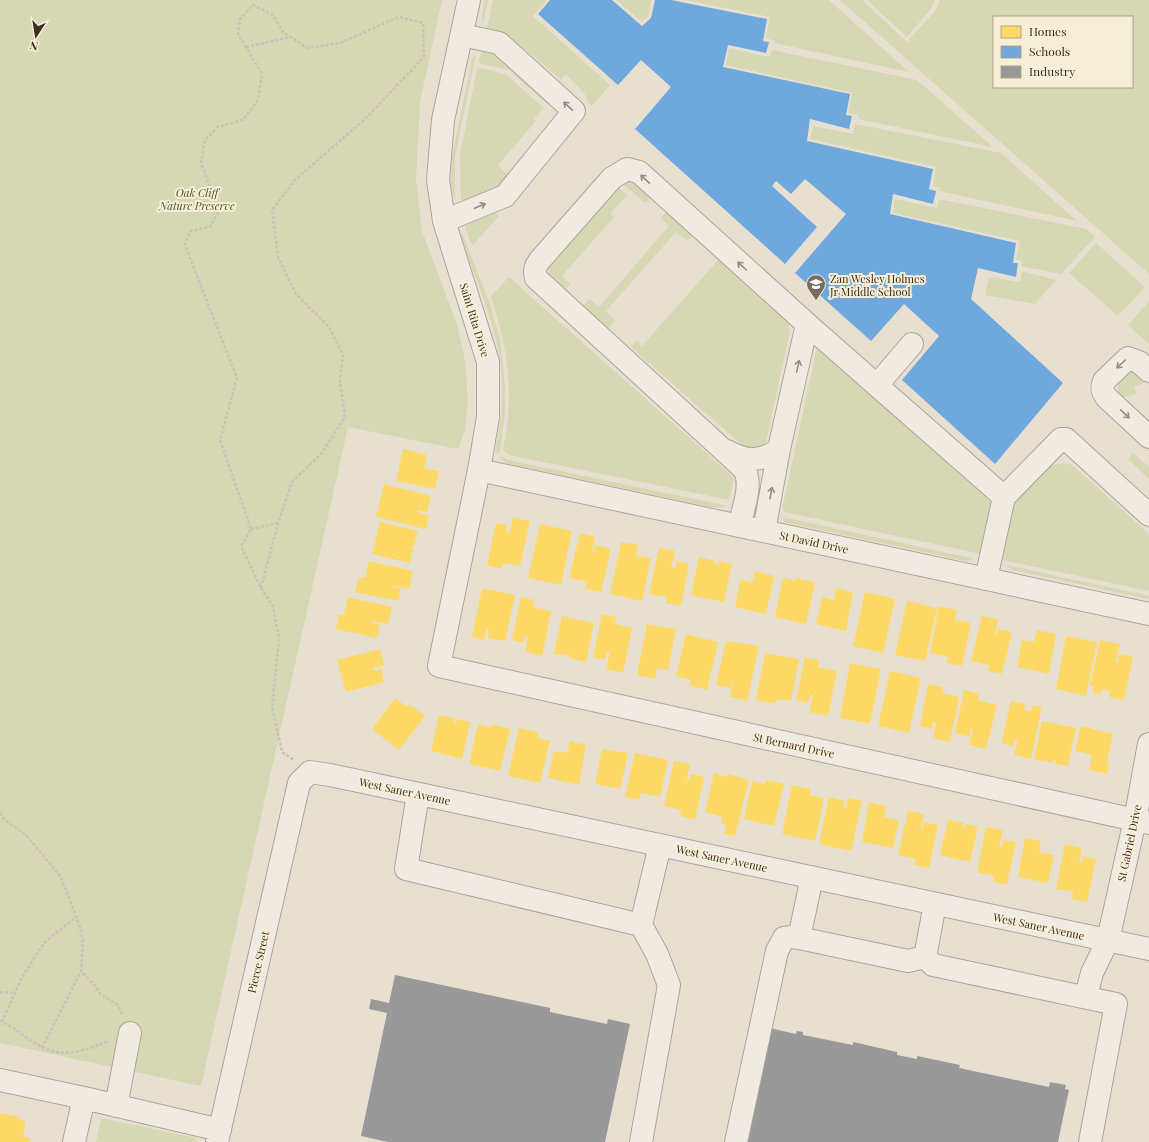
<svg xmlns="http://www.w3.org/2000/svg" width="1149" height="1142" viewBox="0 0 1149 1142" font-family="'Playfair Display',serif">
<style>
.green{fill:#d6d7b3;fill-rule:evenodd}
.homes{fill:#ffd966}
.schools{fill:#6fa8dc}
.industry{fill:#999}
.lines{fill:none;stroke-linecap:round;stroke-linejoin:round}
.minor-casing{stroke:#ada599;stroke-width:24}
.path{stroke:#c8c2b9;stroke-width:2.5;stroke-dasharray:3 2;stroke-linecap:butt}
.minor{stroke:#efebe3;stroke-width:22}
.oneway{stroke:#968c82}
.labels{text-anchor:middle;dominant-baseline:central;stroke-width:4;stroke-linejoin:round;paint-order:stroke}
.park-label{font-size:11px;font-style:italic;fill:#4d5a26;stroke:#f7eed8}
.poi-label{font-size:11px;fill:#3d2e20;stroke:#f7eed8;text-anchor:start}
.street-label{font-size:11px;fill:#3d2e20;stroke:#f7eed8}
</style>
<rect width="100%" height="100%" fill="#e7e0d1"/>
<path class="green" d="M0,0H442L420,102L416,179L422,231L458,327L465,361L468,401L465,430L458,449L348,427L201,1086L0,1043Z
M485,0H488L483,23L482,16Z
M493,0H547L533,16L610,85L592,106C587,103 587,98 584,93C578,86 572,80 565,74L561,80C537,59 516,40 487,28Z
M617,0H651L648,16L642,22Z
M685,0H829L909,72L774,43L775,41L766,38L770,17Z
M840,0H862L907,42L935,11L940,0H1149V274ZM994,17H1132V87H994Z
M867,0H935L930,10L907,37Z
M729,48L770,57L772,50L917,80L993,147L858,119V115L848,113L852,93L726,65Z
M482,50L495,52L552,98L547,104L509,70L482,64L479,62Z
M476,54L455,156V198L451,190V161L472,60Z
M481,68L507,75L544,108L534,119L536,121L498,165L508,175L499,187L465,203L461,201L460,155L477,69Z
M855,124L1001,153L1077,221L939,191L940,188L933,186L936,167L810,139L813,126L853,134Z
M632,180L651,197L645,203L622,183Z
M618,187L627,195L610,214L614,217L562,276L570,284L566,289L549,274V264Z
M895,199L937,208L939,199L1086,229L1095,237L1061,274L1021,266L1022,261L1016,260L1020,241L893,213Z
M667,211L694,234L687,241L676,232L606,311L615,320L608,328L583,306L590,299L599,307L669,226L661,218Z
M495,213L499,216L473,245L470,242L465,226Z
M462,232L489,302L500,338L505,386V412L500,452L497,454L496,449C498,435 501,420 502,406C507,349 481,292 461,240Z
M1096,243L1145,287L1118,316L1069,273Z
M719,259L785,315L789,323L790,331L766,442C759,450 755,451 745,448L631,347L637,340L642,346Z
M1022,271L1056,280L1035,304L985,295L989,277L1020,282Z
M509,277L731,475L734,479L729,500L509,455L503,450C515,393 508,351 491,296Z
M1149,301V344L1128,325Z
M817,347L991,502V512L981,554L784,512L783,505Z
M1133,371L1148,380L1146,382L1134,387L1136,394L1121,398C1113,385 1120,374 1133,371Z
M1133,453L1149,467V479L1128,459Z
M502,456L508,460L728,506L716,508L508,464L499,458Z
M1063,463L1072,465L1149,534V591L1003,560V554L1013,505L1043,472L1053,465Z
M783,517L975,559L965,561L784,522Z
M1006,565L1149,596V599L1013,570Z
M101,1118L196,1138L195,1142H96Z"/>
<path class="homes" d="M403,449L427,455L424,468L439,471L435,489L396,481Z
M384,484L431,496L427,512L418,510V512L429,516L426,529L376,517Z
M513,517L530,521L520,566L503,563L501,569L487,565L496,523L508,525L506,532L510,533Z
M380,522L418,531L414,547L412,546L411,549H413L410,563L372,554Z
M540,524L572,531L561,585L528,578Z
M580,533L595,537L592,553H593L595,545L611,549L601,592L585,589L587,582L569,578Z
M621,542L638,545L635,561L637,556L651,558L642,601L610,594Z
M659,548L675,551L671,568H675L676,561L689,564L681,606L666,603L667,597L649,594Z
M699,557L715,561L714,564L718,565L719,561L732,564L724,602L691,595Z
M369,561L413,571L409,589L394,585L393,587L401,588L398,601L355,592L359,577L365,578Z
M755,571L774,576L766,614L735,607L740,580L753,582Z
M783,578L796,581V578L815,582L806,624L775,617Z
M482,588L515,595L505,641L488,638L489,629H486L484,640L472,637Z
M836,588L853,592L846,631L816,624L822,597L834,600Z
M865,592L895,599L883,653L853,646Z
M348,597L392,607L388,624L372,621V623L380,625L377,638L336,629L339,614L344,615Z
M521,597L534,600L533,607L551,611L542,656L525,652L528,637L525,636L523,643L512,640Z
M907,601L937,608L925,661L895,655Z
M939,606L957,610L955,622L958,620L971,623L962,666L947,663L948,657L930,653Z
M602,614L617,617L615,624L632,628L623,673L606,669L610,652H607L605,660L593,657Z
M562,616L594,623L586,662L569,658L570,655L554,654Z
M982,616L998,620L995,635L996,636L998,629L1012,632L1002,674L988,671L989,665L971,661Z
M647,624L676,629L668,670L657,668L655,679L637,675Z
M1037,630L1056,634L1049,674L1017,667L1022,640L1034,642Z
M686,634L718,642L707,690L689,685L691,680L676,676Z
M1066,636L1097,642L1086,696L1056,689Z
M1100,640L1120,644L1116,661L1118,662L1119,654L1133,657L1124,700L1109,697L1110,691L1102,689L1101,694L1093,693L1094,687L1090,686Z
M726,641L759,646L747,701L730,697L733,680H732L730,688L716,685Z
M380,649L384,665L373,668L374,671L381,669L384,682L346,692L337,660Z
M765,653L799,659L791,701L777,699L776,704L756,700Z
M805,657L819,660L818,667L837,671L828,716L809,712L813,695H810L808,703L796,700Z
M850,663L881,669L870,724L840,718Z
M890,671L921,678L909,733L878,726Z
M928,684L943,687L942,693L959,697L950,742L933,738L936,722H933L932,729L920,726Z
M964,690L979,694L978,700L997,705L986,749L969,745L973,730L971,729L969,737L955,733Z
M395,698L407,707L409,704L425,716L399,750L372,729Z
M1011,701L1025,704L1024,710L1031,712L1033,705L1042,707L1031,759L1014,755L1018,740L1014,739L1013,746L1001,743Z
M439,715L454,718L453,722L456,723L457,719L470,722L462,759L431,751Z
M1042,721L1076,728L1068,766L1055,764L1056,760L1054,759L1053,763L1034,759Z
M478,724L491,728L492,724L510,729L500,771L469,764Z
M1081,726L1113,734L1107,762L1109,763L1107,774L1089,770L1092,755L1075,751Z
M519,728L539,733L537,738L550,741L540,783L508,776Z
M570,741L586,745L579,785L548,778L554,751L567,753Z
M602,749L628,753L620,789L595,784Z
M635,753L668,760L660,797L641,793L639,800L625,797Z
M674,761L690,764L687,780L689,781L691,774L704,777L695,820L680,816L681,810L664,806Z
M714,773L727,777L728,774L749,780L735,836L724,834L726,825L721,823L722,817L705,812Z
M766,780L784,784L774,826L744,819L752,781L765,784Z
M792,785L811,789L810,795L824,798L815,841L782,834Z
M829,797L845,801L844,807L846,808L848,798L862,801L851,851L819,844Z
M869,802L886,806L884,817L899,820L893,848L862,842Z
M908,811L924,814L921,829H923L924,822L938,825L929,868L914,865L916,859L898,855Z
M948,820L964,823L963,828L965,829L966,824L978,827L970,862L940,855Z
M986,827L1003,830L999,846L1002,847L1003,840L1016,842L1007,885L993,882L994,876L977,872Z
M1025,838L1041,841L1039,852L1054,855L1048,883L1018,877Z
M1065,844L1082,848L1079,863H1081L1083,856L1096,859L1087,902L1072,899L1073,892L1056,889Z
M0,1113L20,1117V1120L26,1122L23,1137L31,1138L30,1142H0Z"/>
<path class="schools" d="M550,0H612L642,26L651,18L655,0H671L767,19L763,41L769,42L766,53L728,45L723,67L850,94L846,115L852,116L849,129L810,119L807,141L933,169L929,189L936,191L933,204L893,194L890,214L1016,243L1013,263H1018L1016,277L978,268L971,299L1063,383L995,464L902,380L939,336L904,304L871,341L795,273L846,214L805,179L791,194L776,181L772,186L817,227L785,264L635,129L671,87L641,60L618,85L538,14Z"/>
<path class="industry" d="M395,975L550,1008V1012L607,1024L608,1019L630,1024L605,1142H388L361,1136L387,1013L369,1009L371,999L389,1003Z
M765,1027L796,1034L797,1031L803,1032V1035L853,1045V1042L897,1052V1055L917,1059V1056L960,1065L959,1068L1049,1087L1050,1082L1066,1085L1065,1089L1069,1090L1058,1142H741Z"/>
<g class="lines">
<g class="minor-casing">
<path id="minor" d="M469,0L443,120L438,180L444,221L488,362V417L479,470L439,666L1149,823
M444,221L505,196L574,111L499,43L462,35
M807,324L1004,497
M1149,371L1139,362L1128,358L1104,381C1101,388 1102,392 1107,398L1149,437
M877,385L912,344
M727,451C746,462 762,462 779,449
M479,470L1149,614
M739,526C743,509 753,484 744,469L536,278C534,270 535,266 540,260L612,178L627,169L639,172L807,324L779,449L764,531
M986,579L1004,497L1061,439H1066L1149,515
M418,794L406,869L641,925L660,845
M812,877L799,938L908,961L925,957L933,965L1116,1004L1090,1142
M925,957L935,904
M1086,996L1092,973L1108,940L1135,820L1149,744
M0,1080L84,1098L74,1142
M84,1098L220,1130
M116,1106L130,1033
M217,1142L299,783L310,772L330,775L1149,949
M641,1142L669,985L657,954L641,925
M736,1142L777,951L784,938L791,937L799,938"/>
</g>
<path class="path" d="M246,47L290,37
M251,529L278,523
M261,588L278,523L292,482L322,453L345,417L340,382L343,355L329,327L296,294L278,257L272,210L296,179L364,120L424,57L423,23L399,17L340,43L307,48L283,32L273,15L253,5L240,19L238,34L262,74L258,100L243,120L218,127L205,140L201,163L219,210L210,227L190,231L185,245L237,378L220,440L251,529L241,546L261,588L273,606L279,639L272,707L282,752L294,760
M0,813L4,819L27,836L61,877L80,927L83,943L81,971L96,987L100,994L118,1005L123,1016
M0,992L15,993
M0,1020C6,1025 13,1027 19,1032C53,1059 69,1057 108,1041
M2,1022L22,977L44,943L76,917
M42,1048L81,971"/>
<use href="#minor" class="minor"/>
</g>
<defs><path id="oneway-shaft" d="M-6 0H5M1.5-3L5.5 0L1.5 3" fill="none" stroke-width="1.6" stroke-linecap="round" stroke-linejoin="round"/></defs>
<g class="oneway">
<use href="#oneway-shaft" transform="translate(568 106) rotate(-137)"/>
<use href="#oneway-shaft" transform="translate(645 179) rotate(-137)"/>
<use href="#oneway-shaft" transform="translate(480 206) rotate(-23)"/>
<use href="#oneway-shaft" transform="translate(742 266) rotate(-138)"/>
<use href="#oneway-shaft" transform="translate(1121 364) rotate(138)"/>
<use href="#oneway-shaft" transform="translate(798 366) rotate(-77)"/>
<use href="#oneway-shaft" transform="translate(1125 414) rotate(43)"/>
<use href="#oneway-shaft" transform="translate(771 493) rotate(-80)"/>
</g>
<defs>
<g id="school-pin" transform="scale(1)"><path d="M0 17L-7.5 6A9.5 9.5 0 1 1 7.5 6Z" fill="#786c5e" stroke="#f7eed8"/><path d="M0-5L7-2L0 1L-7-2ZM-4 1L0 2.5L4 1V4Q0 6-4 4Z" fill="#fff"/></g>
</defs>
<g fill-rule="evenodd">
<use href="#school-pin" x="816" y="284"/>
</g>
<g class="labels">
<g class="park-label">
<text x="197" y="192">Oak Cliff<tspan x="197" dy="13">Nature Preserve</tspan></text>
</g>
<g class="poi-label">
<text x="830" y="278">Zan Wesley Holmes<tspan x="830" dy="13">Jr Middle School</tspan></text>
</g>
<g class="street-label">
<text transform="translate(475 320) rotate(73)">Saint Rita Drive</text>
<text transform="translate(814 542) rotate(12)">St David Drive</text>
<text transform="translate(794 745) rotate(12)">St Bernard Drive</text>
<text transform="translate(405 791) rotate(12)">West Saner Avenue</text>
<text transform="translate(1129 843) rotate(-78)">St Gabriel Drive</text>
<text transform="translate(722 858) rotate(12)">West Saner Avenue</text>
<text transform="translate(1039 926) rotate(12)">West Saner Avenue</text>
<text transform="translate(258 962) rotate(-77)">Pierce Street</text>
</g>
</g>
<rect x="993" y="16" width="140" height="72" fill="#f7eed8" stroke="#ada18e"/>
<rect x="1001" y="26" width="20" height="12" fill="#ffd966" stroke="#ada18e"/>
<text x="1029" y="36" font-size="12" fill="#3d2e20">Homes</text>
<rect x="1001" y="46" width="20" height="12" fill="#6fa8dc" stroke="#ada18e"/>
<text x="1029" y="56" font-size="12" fill="#3d2e20">Schools</text>
<rect x="1001" y="66" width="20" height="12" fill="#999999" stroke="#ada18e"/>
<text x="1029" y="76" font-size="12" fill="#3d2e20">Industry</text>
<g transform="translate(36 36) rotate(192)" stroke="#f7eed8" stroke-width="3" paint-order="stroke">
<path d="M0-3L7 15L0 10L-7 15Z" fill="#3d2e20"/>
<text y="-6" font-size="11" font-weight="bold" text-anchor="middle" fill="#3d2e20">N</text>
</g>
</svg>
